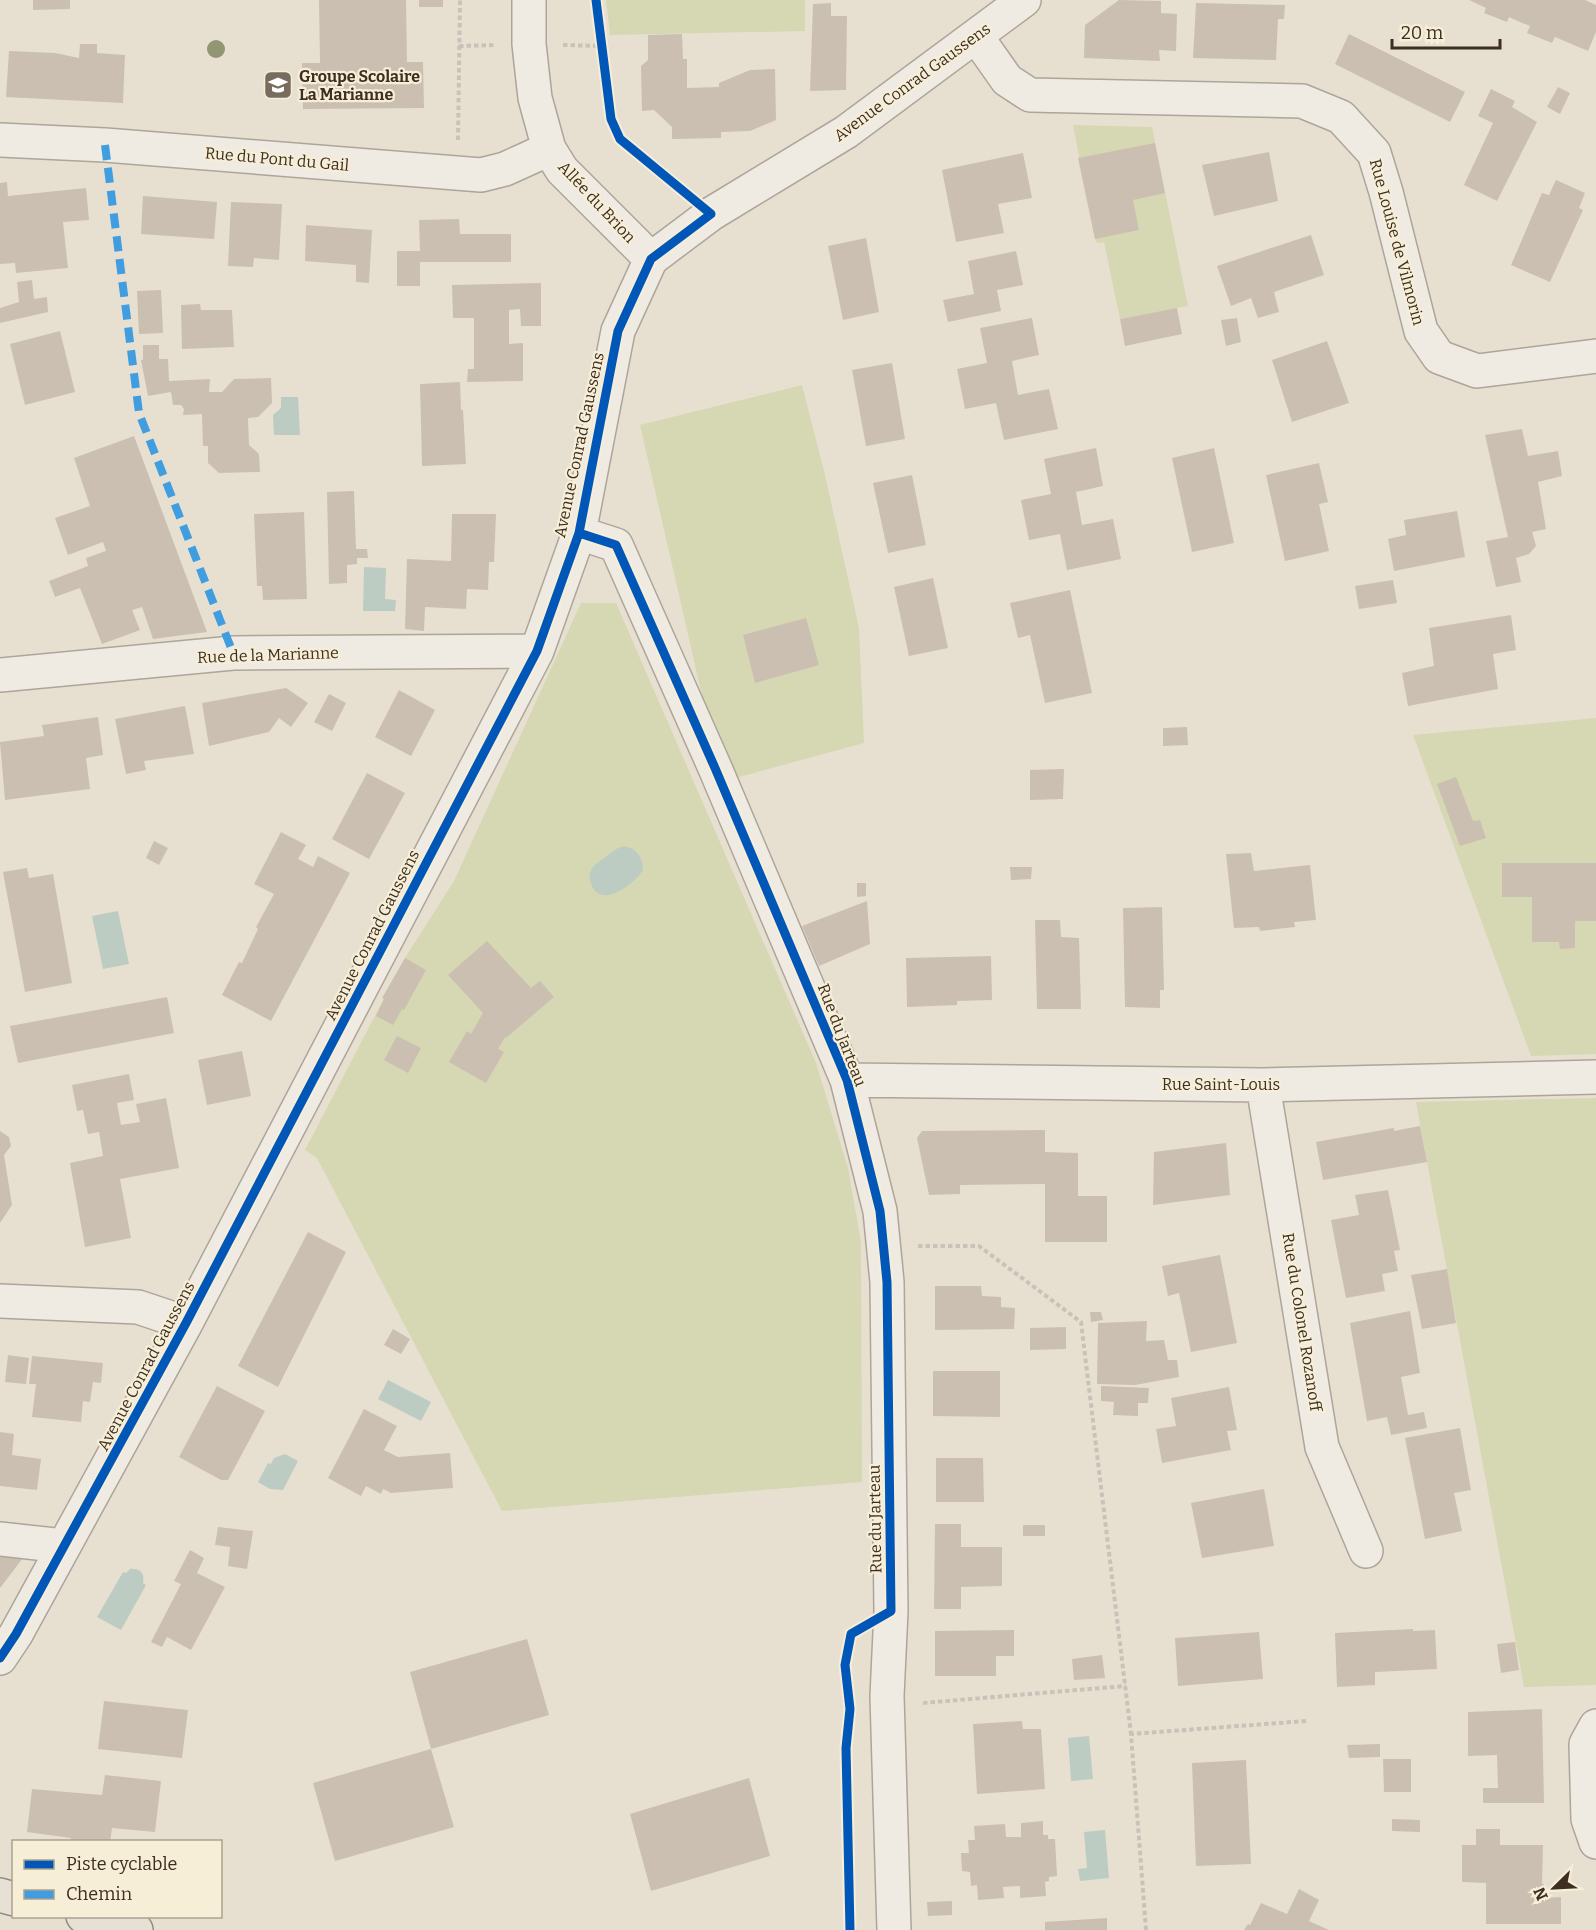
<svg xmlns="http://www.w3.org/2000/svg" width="1596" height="1930" viewBox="0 0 1596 1930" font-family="Bitter,serif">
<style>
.green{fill:#d6d7b3}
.water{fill:#bcccc2}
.building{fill:#cbbfb2}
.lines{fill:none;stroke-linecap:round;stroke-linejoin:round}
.minor-casing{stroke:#ada599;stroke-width:36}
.major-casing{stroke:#928b80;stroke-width:36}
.path{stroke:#c8c2b9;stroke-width:4;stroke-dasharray:4.5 3;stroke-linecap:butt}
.minor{stroke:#efebe3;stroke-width:33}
.major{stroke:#e6e1d4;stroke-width:33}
.quiet{stroke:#3f9de0;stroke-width:8;stroke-dasharray:15 8;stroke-linecap:butt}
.cycleway-casing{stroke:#f7eed8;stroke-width:13}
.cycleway{stroke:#0057b8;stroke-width:9}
.tree{fill:#929673}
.labels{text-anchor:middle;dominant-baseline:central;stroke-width:4.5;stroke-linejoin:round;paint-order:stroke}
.poi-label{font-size:16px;font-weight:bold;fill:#3d2e20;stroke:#f7eed8;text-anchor:start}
.street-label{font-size:16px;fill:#3d2e20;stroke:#f7eed8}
</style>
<rect width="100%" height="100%" fill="#e7e0d1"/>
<path class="green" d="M606,0H805V31L610,35Z
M1073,125L1152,127L1188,306L1120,319L1104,242L1097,243L1095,239Z
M802,385L825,475L859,628L864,743L735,778L706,713L640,425Z
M581,603H616L816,1063L848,1168L861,1242L862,1482L502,1511L317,1158L305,1150L405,958L454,881Z
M1596,718V1054L1531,1056L1413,735Z
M1596,1098V1685L1524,1687L1416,1102Z"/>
<path class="water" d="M281,397H298L300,435H274L273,415L281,408Z
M364,567L386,568L385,599L396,600L395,611H363Z
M624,846C638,849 643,858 643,870C633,886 597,912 590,880C589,875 590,871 593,867C596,863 601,861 604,858C611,853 616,848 624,846Z
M118,911L129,964L103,969L92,916Z
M388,1380L431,1402L421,1421L378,1399Z
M285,1454L298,1461L283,1490L270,1489L258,1482L268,1463L271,1464L274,1458Z
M130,1569C140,1568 145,1573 143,1583L146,1585L121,1630L97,1617L123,1572L126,1573Z
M1089,1736L1093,1779L1071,1781L1068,1738Z
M1105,1830L1109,1878L1080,1881L1078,1869L1087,1868L1084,1832Z"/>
<path class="building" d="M33,0H70V9L33,10Z
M319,0H406L407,62H423L424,108L303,109L302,63H320Z
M419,0H443V7H419Z
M1119,0L1161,1V13L1177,14L1176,51L1159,50L1160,61L1084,58L1085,25Z
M1469,0H1585L1596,5V32L1588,51L1555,37L1552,43L1527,33L1530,26L1520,22L1509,17L1507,22L1484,13L1486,8Z
M831,3V16H847L846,90L810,91L813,4Z
M1196,3L1285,5L1284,19H1278L1276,60L1193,58Z
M682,34L683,59H687V88L719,87V83L750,70L775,69L776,120L750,131L721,132V138L672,139V127L654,110L642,111L641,66L648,60V35Z
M1349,34L1465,92L1450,122L1335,64Z
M80,44H97V53L125,55L123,103L6,97L9,51L55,53L79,58Z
M1558,87L1570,93L1560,114L1547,107Z
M1491,89L1515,101L1512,107L1537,122L1497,201L1464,185L1493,123L1478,116Z
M1155,143L1165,193L1133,200L1139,230L1095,239L1078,158Z
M1269,152L1278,201L1214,216L1202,165Z
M1023,153L1032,198L998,204L1004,233L956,242L942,170Z
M1556,180L1585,193L1579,208L1583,210L1550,282L1511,265L1542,193L1549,195Z
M7,182L8,196L86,188L89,220L63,222L68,268L16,273L15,263L0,264V183Z
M143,196L217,202L214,239L141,234Z
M231,202L282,204L279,260L254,258L253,267L228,266Z
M459,219L460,234H511V262H420V286H397V251H420L419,220Z
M306,225L372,230L369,283L356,282V265L305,261Z
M1311,235L1324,275L1274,292L1279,312L1258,318L1251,298L1231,306L1217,266Z
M866,238L879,312L843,320L828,246Z
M1016,251L1023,285L997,290L1001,311L948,322L943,300L974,294L968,261Z
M32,280L34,299L47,297L48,312L0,323V308L19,302L17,282Z
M541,283V326H521L520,309L509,310V344L523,343V381L467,382L468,369H474V318H453L452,285Z
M161,290L163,333L139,334L137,291Z
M200,304L201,310H232L234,347L182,349L181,305Z
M1177,308L1182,334L1125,346L1120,319Z
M1032,318L1039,355L1012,361L1018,395L1049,389L1058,429L1004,440L996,403L965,409L957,369L987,363L980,328Z
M1237,318L1241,342L1226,346L1221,320Z
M60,331L75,392L25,405L10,344Z
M1327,341L1349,403L1292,422L1272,360Z
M143,345H159V359H168L169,381L210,379L209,392H222L234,379L271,378L272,403L258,417L248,418L249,445L259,454L260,472L219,473L208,463V446H203L202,414L183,415L184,409L181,405H173L171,392L148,396L141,360H143Z
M892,363L905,439L866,446L852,370Z
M460,382L461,410H463L466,464L422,466L420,384Z
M1522,429L1528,456L1558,451L1562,476L1538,482L1546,529L1532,532L1536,546L1529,554L1516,558L1521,582L1496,587L1486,541L1508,537L1485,435Z
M134,436L207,632L153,639L142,607L132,610L140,630L102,644L80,588L55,597L49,581L88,566L86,558L106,551L103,542L68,555L55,518L90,506L74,458Z
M1096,448L1103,486L1076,492L1082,525L1113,519L1121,559L1067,570L1060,534L1029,540L1021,500L1051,494L1044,459Z
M1214,448L1234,543L1192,552L1172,458Z
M1319,463L1328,502L1319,504L1329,551L1285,561L1266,475Z
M912,475L926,545L888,553L873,483Z
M354,491L356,549H367L368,558H357V564L347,565V583L329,584L327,492Z
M1457,511L1465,557L1394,571L1388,539L1406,535L1404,520Z
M304,512L307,599L263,600L262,586H257L254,514Z
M452,514H496L494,562H489L488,590L467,589L466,609L425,607L424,631L405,629L407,559L451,561Z
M933,578L948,648L909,656L894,587Z
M1393,580L1397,603L1359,609L1355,586Z
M1070,590L1092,693L1045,703L1030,635L1018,638L1010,603Z
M1511,615L1516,650L1493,654L1498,689L1408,706L1402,673L1434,666L1429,628Z
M806,618L819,665L755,683L743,635Z
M286,688L308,703L291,727L279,718L269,732L209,746L202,703Z
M399,690L435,710L411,756L375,737Z
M329,694L346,703L332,731L314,722Z
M185,706L194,754L144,761L146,770L126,774L115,719Z
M98,717L103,755L86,758L90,789L5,800L0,742L44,736L42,725Z
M1187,727L1188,745L1163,746V728Z
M1064,769L1063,799L1030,800V770Z
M367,773L405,793L369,859L332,839Z
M1456,777L1473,821L1480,820L1486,838L1460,846L1437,784Z
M281,832L306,845L298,859L313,867L318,856L350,873L271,1021L222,995L239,962L242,963L258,929L256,927L274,894L254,884Z
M154,841L168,848L159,865L146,858Z
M1251,853L1254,871L1310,865L1316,920L1294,922L1295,927L1260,931L1259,927L1234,928L1226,854Z
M1502,863H1596V921H1575V948L1560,949L1559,942H1532V897H1502Z
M1010,867H1032L1031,879L1011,880Z
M27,868L29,878L53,874L72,983L25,992L3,872Z
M857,883H866V896L857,897Z
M867,901L870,944L819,966L802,926Z
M1162,907L1164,990H1160V1008L1125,1007L1123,908Z
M1035,920H1060L1061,937L1079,938L1081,1009H1037Z
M487,941L531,988L540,981L554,997L506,1038L505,1037L498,1049L504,1052L486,1083L449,1062L467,1031L471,1034L483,1013L448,975Z
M991,956L992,1000L957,1001V1005L907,1007L906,958Z
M405,958L426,970L404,1010L402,1009L393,1025L376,1016L384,999L382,998Z
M167,997L174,1033L18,1063L10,1026Z
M397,1036L421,1048L408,1073L384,1060Z
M242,1051L251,1096L207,1105L198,1060Z
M129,1074L134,1100L117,1103L121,1125L140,1122L136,1104L166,1098L179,1168L120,1179L131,1238L85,1247L70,1163L103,1156L99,1132L88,1134L83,1110L77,1111L72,1085Z
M1420,1126L1427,1162L1323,1180L1316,1142L1394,1128V1131Z
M1045,1130V1152L1078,1153V1196H1107V1242H1045V1184L960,1185V1194L929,1195L917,1138L922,1131Z
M0,1131L9,1137L11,1146L4,1155L12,1205L0,1223Z
M1226,1143L1230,1195L1153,1205L1154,1152Z
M1388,1190L1400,1250L1394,1251L1398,1271L1382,1274L1385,1291L1346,1298L1331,1220L1359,1215L1355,1195Z
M308,1232L346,1252L278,1387L238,1366Z
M1220,1255L1237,1343L1191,1352L1179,1293L1168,1296L1162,1266Z
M1447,1269L1456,1323L1422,1329L1411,1275Z
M935,1286H981L982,1296L1001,1297V1307L1015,1308L1014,1329L935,1330Z
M1410,1311L1420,1373L1401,1377L1408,1415L1424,1412L1427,1428L1391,1435L1387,1417L1367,1421L1350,1323Z
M1090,1312H1101L1103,1320L1091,1322Z
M1147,1321L1146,1341L1164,1340L1168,1360H1177L1179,1377L1135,1385L1097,1384L1098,1323Z
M1066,1327V1349L1030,1350V1328Z
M393,1329L410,1339L401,1354L384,1345Z
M8,1355L29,1358L26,1384L5,1382Z
M32,1356L103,1363L101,1383L93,1382L90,1402L83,1401L81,1422L32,1417L36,1384H29Z
M933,1371H1000V1417L933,1416Z
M217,1386L265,1411L228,1480H221L179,1457Z
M1101,1386L1149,1388L1148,1403H1138V1416L1113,1415L1114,1402L1101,1401Z
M1229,1387L1237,1430L1227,1431L1231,1450L1162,1463L1156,1429L1176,1426L1171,1398Z
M364,1409L397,1426L384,1450L398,1457L450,1453L453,1488L391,1493L383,1489L381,1494L366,1486L361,1496L328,1478Z
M1460,1428L1471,1490L1454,1493L1462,1531L1425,1539L1405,1438Z
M0,1432L14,1434L12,1455L41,1459L37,1490L0,1486Z
M936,1458H983L984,1502H936Z
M1264,1489L1274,1546L1202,1558L1191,1503Z
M935,1524H961V1547H1002V1586L961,1587V1609H934Z
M1023,1525H1045V1536H1023Z
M218,1527L253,1531L247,1569L228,1566L230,1547L215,1545Z
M190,1550L204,1558L197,1573L225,1587L191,1650L167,1637L162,1647L151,1642L181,1584L174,1581Z
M0,1555L23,1558L0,1588Z
M1413,1629V1631L1435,1630L1437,1669L1375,1672V1685L1337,1687L1335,1633Z
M1014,1630V1656H996V1676H935V1631Z
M1259,1632L1263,1679L1178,1686L1175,1638Z
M527,1639L549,1715L431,1749L410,1672Z
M1515,1642L1519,1670L1501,1673L1497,1644Z
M1102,1655L1105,1678L1074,1680L1072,1659Z
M104,1701L188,1710L182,1758L98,1749Z
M1542,1709L1544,1803H1483V1788H1498L1497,1755L1468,1756V1712Z
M1022,1721L1023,1729H1041L1045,1789L977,1794L973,1724Z
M1380,1744V1757L1349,1758L1347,1745Z
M431,1749L454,1827L335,1861L313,1783Z
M1383,1759H1411V1792H1384Z
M1246,1760L1251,1864L1196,1866L1192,1763Z
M105,1775L161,1781L155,1832L112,1828L110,1842H71V1838L27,1832L32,1789L102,1795Z
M749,1778L770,1856L651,1891L630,1814Z
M1392,1819L1420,1820V1832L1392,1831Z
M1043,1821V1835H1048V1839H1055L1057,1876L1049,1877V1881L1045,1882L1046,1896L1020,1898V1886L1003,1887L1004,1898L978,1900L977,1885L971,1886L970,1872L962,1871L961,1853H969L968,1840H975L974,1826L1005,1824L1006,1837H1021V1823Z
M1476,1829H1500V1845H1543L1542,1884H1544V1898L1561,1897V1924H1486V1883L1462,1882V1845H1476Z
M1299,1889L1319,1900L1309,1921L1329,1930H1244L1248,1924L1250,1925L1261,1903L1287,1914Z
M952,1901V1915L928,1916L927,1902Z
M1107,1918V1930H1045V1922Z"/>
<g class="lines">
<g class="minor-casing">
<path id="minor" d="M529,0V44L535,98L549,149L562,170L651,259
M976,36L1007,80L1030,95L1302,101L1341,117L1374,153L1386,192L1421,331L1439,357L1477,371L1596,356
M0,140L105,145L481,175L505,169L549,149
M579,533L616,545L715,768L847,1080L880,1211L887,1282L891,1611L887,1696L894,1930
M0,675L233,653L537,651
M847,1080L1263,1085L1596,1077
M1263,1085L1322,1447L1366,1551
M0,1301L138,1307L186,1323
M0,1539L64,1546
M0,1658L16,1634L186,1323L537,651L579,533L618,331L651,259L711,214L846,132L1024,0
M1596,1726L1586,1744L1588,1819L1596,1842"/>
</g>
<g class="major-casing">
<path id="major" d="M0,1895L14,1899
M83,1916L136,1930"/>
</g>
<path class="path" d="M563,45L602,46
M459,46L496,45
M458,140L460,0
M918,1246H979L1081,1322L1131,1734
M923,1703L1126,1686
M1146,1930L1131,1734L1306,1721"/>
<use href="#minor" class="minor"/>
<use href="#major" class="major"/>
<path class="quiet" d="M105,145L139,413L233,653"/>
<g class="cycleway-casing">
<path id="cycleway" d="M579,533L616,545L715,768L847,1080L880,1211L887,1282L891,1611L851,1634L845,1665L850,1709L846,1748L850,1930
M0,1658L16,1634L186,1323L537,651L579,533L618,331L651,259L711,214L620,139L611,119L596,0"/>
</g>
<use href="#cycleway" class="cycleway"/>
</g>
<circle class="tree" cx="216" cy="49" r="9"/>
<defs>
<g id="school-square" transform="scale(1.5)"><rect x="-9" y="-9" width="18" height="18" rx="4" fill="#786c5e" stroke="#f7eed8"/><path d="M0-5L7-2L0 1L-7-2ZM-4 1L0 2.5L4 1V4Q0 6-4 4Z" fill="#fff"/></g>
</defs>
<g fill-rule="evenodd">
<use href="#school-square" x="278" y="85"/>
</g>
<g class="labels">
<g class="poi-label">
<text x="299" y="76">Groupe Scolaire<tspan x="299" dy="18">La Marianne</tspan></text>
</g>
<g class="street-label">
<text transform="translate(912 82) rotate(-36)">Avenue Conrad Gaussens</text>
<text transform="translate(277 159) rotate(5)">Rue du Pont du Gail</text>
<text transform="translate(597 202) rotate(47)">Allée du Brion</text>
<text transform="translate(1397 242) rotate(75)">Rue Louise de Vilmorin</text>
<text transform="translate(579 445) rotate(-78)">Avenue Conrad Gaussens</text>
<text transform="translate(268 655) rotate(-2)">Rue de la Marianne</text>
<text transform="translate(372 935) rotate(-63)">Avenue Conrad Gaussens</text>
<text transform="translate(842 1035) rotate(69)">Rue du Jarteau</text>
<text x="1221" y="1084">Rue Saint-Louis</text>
<text transform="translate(1302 1322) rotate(81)">Rue du Colonel Rozanoff</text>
<text transform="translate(146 1366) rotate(-62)">Avenue Conrad Gaussens</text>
<text transform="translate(875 1519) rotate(-91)">Rue du Jarteau</text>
</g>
</g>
<rect x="12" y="1840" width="210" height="78" fill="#f7eed8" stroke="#ada18e" stroke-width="1.5"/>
<rect x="24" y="1860" width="30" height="9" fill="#0057b8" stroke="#ada18e" stroke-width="1.5"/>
<text x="66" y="1870" font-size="18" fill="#3d2e20">Piste cyclable</text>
<rect x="24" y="1890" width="30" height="9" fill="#3f9de0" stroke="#ada18e" stroke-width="1.5"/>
<text x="66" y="1900" font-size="18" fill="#3d2e20">Chemin</text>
<g transform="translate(1554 1888) rotate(246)" stroke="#f7eed8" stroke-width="4.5" paint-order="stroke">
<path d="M0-4.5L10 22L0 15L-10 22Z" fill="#3d2e20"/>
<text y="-9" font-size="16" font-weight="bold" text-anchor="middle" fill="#3d2e20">N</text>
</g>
<path d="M1392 39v9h108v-9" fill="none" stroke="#3d2e20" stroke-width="3"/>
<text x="1401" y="39" font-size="18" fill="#3d2e20" stroke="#f7eed8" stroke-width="4.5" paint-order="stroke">20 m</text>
</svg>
